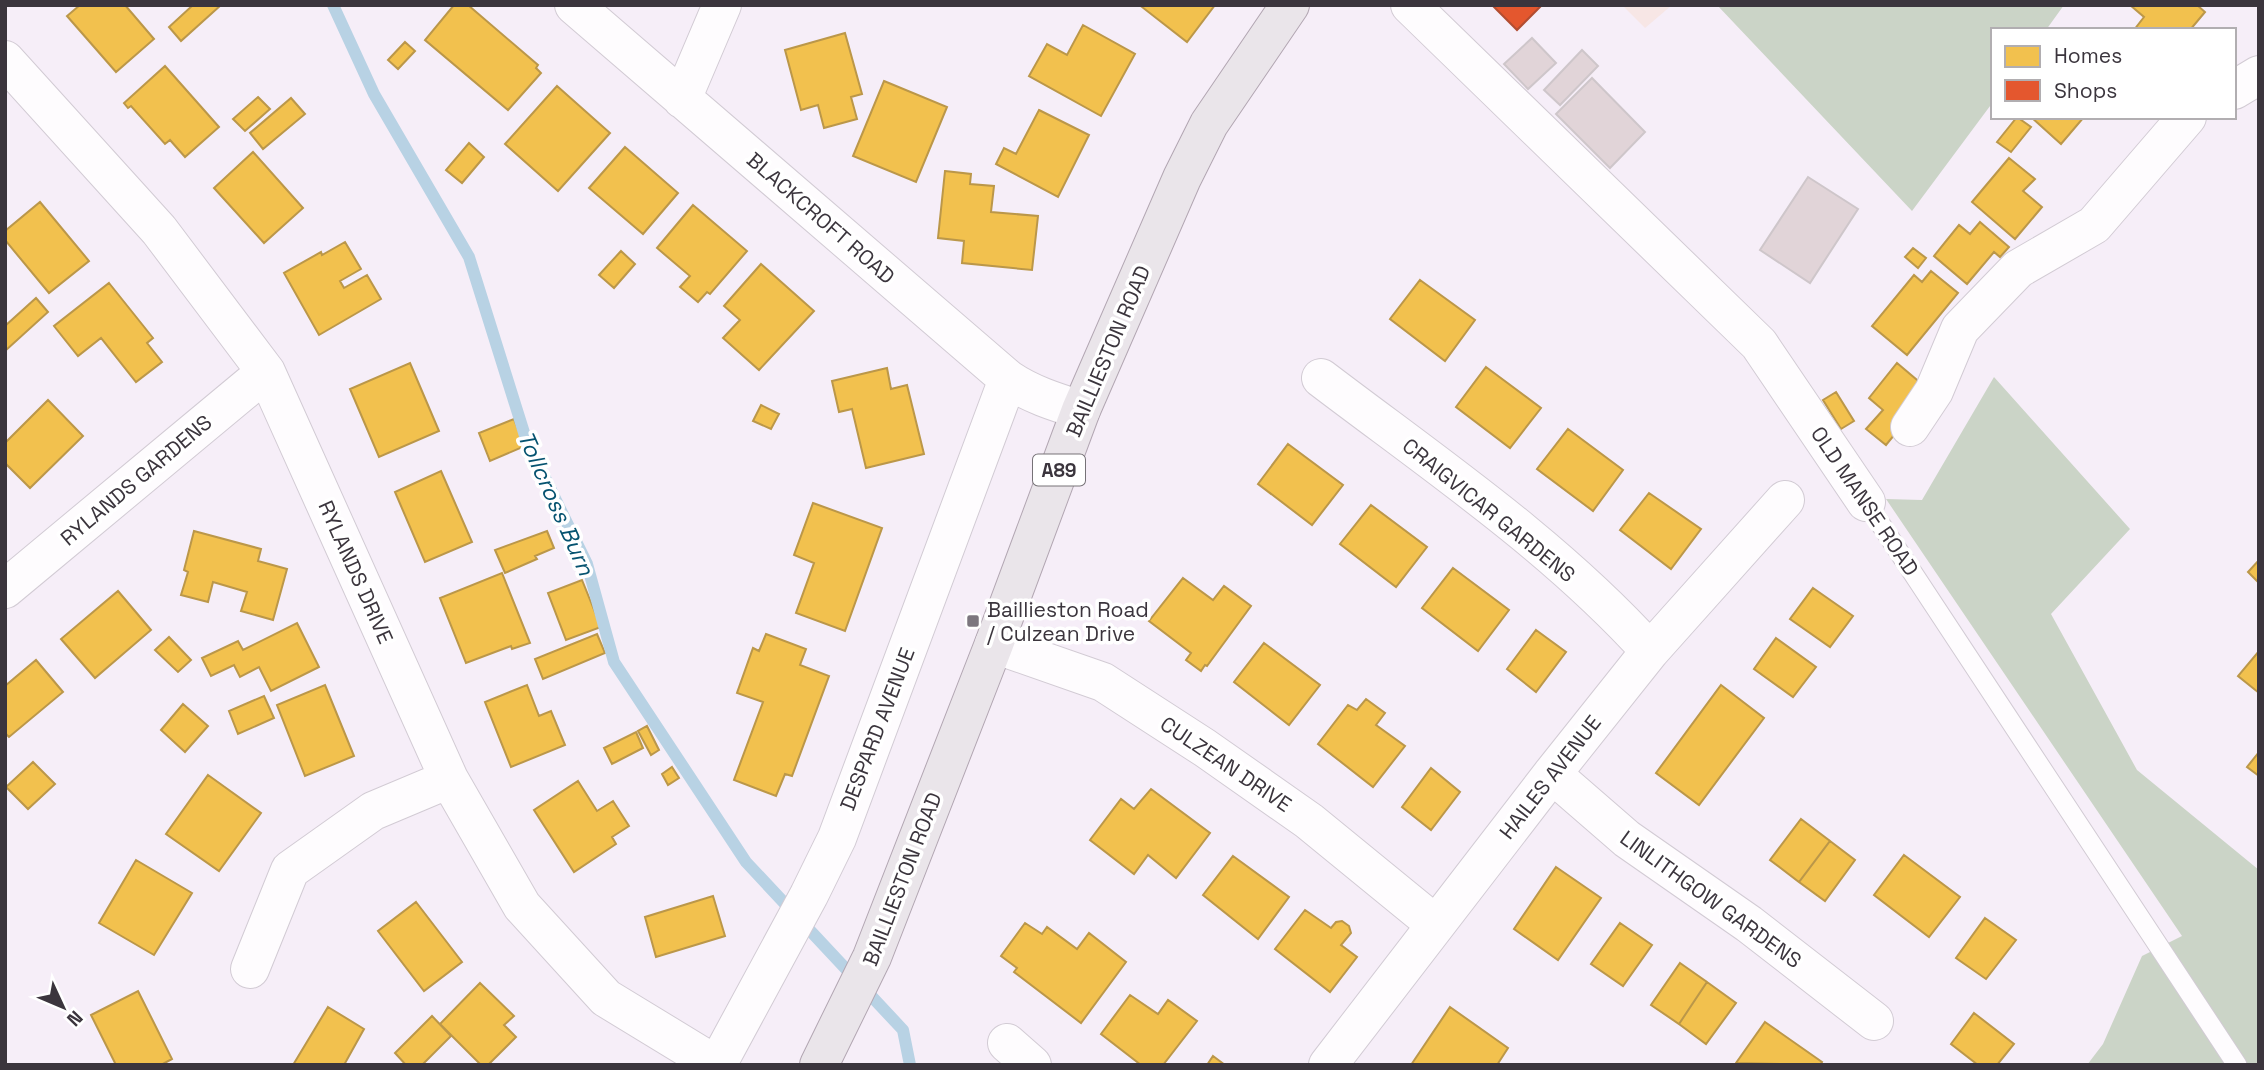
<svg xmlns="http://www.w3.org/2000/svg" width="2264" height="1070" viewBox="0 0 2264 1070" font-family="'Space Grotesk',sans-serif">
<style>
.commercial{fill:#f7e6e5}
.forest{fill:#cbd4c7}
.homes{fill:#f2c14e;stroke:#bb9749;stroke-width:2}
.shops{fill:#e4572e;stroke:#b14d32;stroke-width:2}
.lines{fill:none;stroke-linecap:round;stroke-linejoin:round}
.stream{stroke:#b8d2e4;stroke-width:12}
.building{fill:#e1d4d8;stroke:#cec6ca;stroke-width:2}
.lane-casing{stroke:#d2cbd4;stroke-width:21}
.street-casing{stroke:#d2cbd4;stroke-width:40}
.primary-casing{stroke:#b2a6b2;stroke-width:40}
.lane{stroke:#fefcfe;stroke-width:19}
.street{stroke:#fefcfe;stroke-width:38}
.primary{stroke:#eae5ea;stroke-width:38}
.poi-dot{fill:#7c767e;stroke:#fff;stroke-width:2.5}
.labels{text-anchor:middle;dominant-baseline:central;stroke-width:7;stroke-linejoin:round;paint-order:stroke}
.shield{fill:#fff;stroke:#767277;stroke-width:2}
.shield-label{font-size:19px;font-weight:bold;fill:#3b353d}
.street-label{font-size:21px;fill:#3b353d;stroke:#fff}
.poi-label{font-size:21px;fill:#3b353d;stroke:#fff;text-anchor:start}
.water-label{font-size:23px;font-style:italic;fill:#065370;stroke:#fff}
</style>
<rect width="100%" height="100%" fill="#f6eef8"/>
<path class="commercial" d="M1622,5H1672L1645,28Z"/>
<path class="forest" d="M1717,5H2064L2046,30H1993V102L1912,211Z
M1994,377L2130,529L2051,614L2137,770L2259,870V1065H2087L2103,1044L2142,956L2182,936L1886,499L1922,500Z"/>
<path class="homes" d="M80,5H125L154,39L116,72L67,16Z
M193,5H221L181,41L169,27Z
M454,5H468L538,65L536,68L541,73L508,110L425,40Z
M1144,5H1215L1187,42L1142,7Z
M2130,5H2197L2205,12L2190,30H2134L2144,17Z
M1083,25L1135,54L1101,116L1029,76L1047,44L1067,55Z
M845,33L862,94L851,97L857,119L824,128L818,105L801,110L785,50Z
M405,42L415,51L398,69L388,60Z
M165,66L219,127L185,157L170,140L165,144L131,106L128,108L124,103Z
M884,81L947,107L916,182L853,156Z
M557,86L610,133L558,191L505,144Z
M258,97L270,109L245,131L233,119Z
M291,98L305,114L263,149L250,133Z
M1039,110L1089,135L1058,197L996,164L1004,148L1016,154Z
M2017,117L2031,127L2011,152L1997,142Z
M2031,117H2084L2061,144Z
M469,143L484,157L462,183L446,170Z
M625,147L678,193L643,234L589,188Z
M253,152L303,208L264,243L214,188Z
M2009,158L2035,179L2023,191L2042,207L2015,239L1972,202Z
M945,171L971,174L970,184L994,186L991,212L1038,216L1032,270L962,263L964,241L938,238Z
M40,202L89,261L49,293L5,240V231Z
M693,205L747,251L710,294L707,292L698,302L680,287L690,276L657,248Z
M1980,222L2009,247L2000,257L1994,252L1967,284L1934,256L1959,225L1970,234Z
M345,242L361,269L340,281L344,288L367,275L381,299L319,335L284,273L321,252L322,255Z
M1913,248L1926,258L1918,268L1905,257Z
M621,251L635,264L614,288L599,275Z
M761,264L814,311L759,370L723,338L740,320L724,306Z
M1931,271L1958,293L1907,355L1872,326L1914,275L1922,282Z
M1420,280L1475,320L1445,361L1390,319Z
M109,283L153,338L147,343L162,362L136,382L101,338L78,356L54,326Z
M36,298L48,312L5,351V326Z
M410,363L439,431L379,457L350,389Z
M1897,363L1930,391L1886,445L1866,429L1883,410L1869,398Z
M1486,367L1541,408L1510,448L1456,407Z
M887,368L891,389L907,385L924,454L866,468L852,409L839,412L832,381Z
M1836,392L1854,421L1841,429L1823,400Z
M48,400L83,436L30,488L5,463V443Z
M761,405L779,414L771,429L753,421Z
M514,419L525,446L490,461L479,433Z
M1568,429L1623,470L1593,511L1537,469Z
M1288,444L1343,485L1312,525L1258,484Z
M441,471L472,542L425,562L395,492Z
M1649,493L1701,529L1671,569L1620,530Z
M813,503L882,528L845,631L796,613L814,563L794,555Z
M1371,505L1427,547L1396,587L1340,544Z
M194,531L261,549L258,561L287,569L273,620L241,611L247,592L213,582L208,602L181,595L188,572L184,570Z
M547,531L554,548L535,556L537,559L505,573L495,550Z
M2259,560V583L2248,572Z
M1453,568L1509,610L1478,651L1422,608Z
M502,573L530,643L512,649L511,646L466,663L440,598Z
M1183,578L1213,600L1224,586L1251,606L1207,666L1205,665L1201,671L1186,660L1191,653L1149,621Z
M582,580L601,627L566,640L548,593Z
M1813,588L1853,616L1830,647L1790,619Z
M118,591L151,630L95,678L61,639Z
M297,623L319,667L271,691L259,667L240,677L234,665L211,676L202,658L238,641L243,650Z
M1536,630L1566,652L1536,692L1507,669Z
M597,634L605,653L543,679L535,659Z
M766,634L806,649L800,665L829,676L792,776L785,774L776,796L734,780L763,702L737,693L753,648L759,651Z
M169,637L191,660L178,672L155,650Z
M1776,638L1816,667L1793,697L1754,669Z
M1264,643L1320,685L1289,725L1234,682Z
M2259,651V693L2238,676Z
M36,660L63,692L9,737L5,733V686Z
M325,685L354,756L305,776L277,705Z
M527,685L539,716L551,711L565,745L511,767L485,702Z
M1721,685L1764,718L1699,805L1656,773Z
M264,696L274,718L238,734L229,711Z
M1366,699L1385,713L1376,725L1405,746L1373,787L1318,744L1348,705L1357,710Z
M183,704L208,726L185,752L161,730Z
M647,726L659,750L651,755L638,731Z
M636,732L643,748L612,764L604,748Z
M2259,752V776L2247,767Z
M33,762L55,784L28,809L6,787Z
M672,767L679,778L668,785L662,774Z
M1431,768L1460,792L1431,830L1402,807Z
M208,775L261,813L219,871L166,834Z
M578,781L597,811L613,801L629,826L612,837L616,844L574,872L534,810Z
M1151,789L1210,833L1176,878L1148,855L1134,874L1090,840L1121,799L1134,809Z
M1801,819L1830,841L1799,882L1770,860Z
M1830,841L1855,860L1825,901L1799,882Z
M1904,855L1960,897L1929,937L1874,895Z
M1233,856L1289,897L1258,939L1203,895Z
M136,860L192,893L154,955L99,923Z
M1556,867L1601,898L1558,960L1514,929Z
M713,896L725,936L656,957L645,917Z
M416,902L462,962L424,991L378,931Z
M1305,910L1331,928L1336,922L1342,921L1349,926L1351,933L1341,945L1357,957L1330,992L1275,949Z
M1985,918L2016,940L1986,979L1956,958Z
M1025,923L1042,934L1047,927L1077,949L1089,933L1126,962L1081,1023L1014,972L1017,968L1001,956Z
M1620,923L1652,945L1623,986L1591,964Z
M1680,963L1707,982L1679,1024L1651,1005Z
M1707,982L1736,1003L1706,1044L1679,1024Z
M480,983L514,1016L504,1025L516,1037L488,1065H481L440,1024Z
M138,991L172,1059L161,1065H116L91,1015Z
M1130,995L1158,1014L1168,1000L1197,1021L1163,1065H1141L1101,1034Z
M328,1007L364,1029L344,1065H293Z
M1450,1007L1508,1048L1497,1065H1411Z
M1974,1013L2014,1044L1997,1065H1978L1951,1044Z
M432,1016L451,1036L422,1065H406L395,1053Z
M1765,1022L1822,1062L1820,1065L1736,1063Z
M1213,1056L1225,1065H1207Z"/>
<path class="shops" d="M1492,5H1542L1517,30Z"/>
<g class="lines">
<path class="stream" d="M333,5L374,94L469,257L526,439L587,564L614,662L746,862L903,1030L910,1065"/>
</g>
<path class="building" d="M1532,38L1556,63L1528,89L1504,64Z
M1582,50L1598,66L1560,105L1544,90Z
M1592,78L1645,132L1610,168L1556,114Z
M1808,177L1858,209L1810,283L1760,250Z"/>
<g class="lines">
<g class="lane-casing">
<path id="lane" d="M1866,502L2237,1065"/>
</g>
<g class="street-casing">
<path id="street" d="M574,5L1008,379C1030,394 1055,402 1081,410
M1410,5L1759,344L1866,502
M5,60L159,230L266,372L449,779L522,906L606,998L716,1065
M2234,90L2259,75
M682,99L722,5
M1321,378C1434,464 1554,545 1650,651
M1910,427L1934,391L1960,329L2018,269L2094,225L2187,117
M5,589L266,372
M994,644L1103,682L1205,748L1309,821L1435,924
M1552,774L1627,839L1749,924L1874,1021
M250,969L290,870L373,811L449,779
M1007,1043L1032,1065
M717,1065L809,895L837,838L1008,379
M1328,1065L1552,774L1650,651L1785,500"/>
</g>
<g class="primary-casing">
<path id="primary" d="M819,1065L872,957L994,644L1081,410L1182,178L1209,124L1290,5"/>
</g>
<use href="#lane" class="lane"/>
<use href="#street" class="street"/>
<use href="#primary" class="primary"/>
</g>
<rect class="poi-dot" x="966" y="614" width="14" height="14" rx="3.5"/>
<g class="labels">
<rect class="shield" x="1033" y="454.5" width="52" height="31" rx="5"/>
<g class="shield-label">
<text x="1059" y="470">A89</text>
</g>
<g class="street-label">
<text transform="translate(821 218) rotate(41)">BLACKCROFT ROAD</text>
<text transform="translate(1108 351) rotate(-67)">BAILLIESTON ROAD</text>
<text transform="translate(136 480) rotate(-40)">RYLANDS GARDENS</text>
<text transform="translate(1865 501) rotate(56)">OLD MANSE ROAD</text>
<text transform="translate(1489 510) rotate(39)">CRAIGVICAR GARDENS</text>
<text transform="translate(356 572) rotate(66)">RYLANDS DRIVE</text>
<text transform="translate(877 729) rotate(-69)">DESPARD AVENUE</text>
<text transform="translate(1226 764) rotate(34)">CULZEAN DRIVE</text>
<text transform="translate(1550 777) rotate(-52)">HAILES AVENUE</text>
<text transform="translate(902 879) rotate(-69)">BAILLIESTON ROAD</text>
<text transform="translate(1711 899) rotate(36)">LINLITHGOW GARDENS</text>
</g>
<g class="poi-label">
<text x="987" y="609">Baillieston Road<tspan x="987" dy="24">/ Culzean Drive</tspan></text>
</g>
<g class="water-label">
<text transform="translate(556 503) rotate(66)">Tollcross Burn</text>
</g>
</g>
<rect width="2264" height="1070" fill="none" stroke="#3b353d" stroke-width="14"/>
<rect x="1991" y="28" width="245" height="91" fill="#ffffff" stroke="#b1aeb1" stroke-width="2"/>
<rect x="2005" y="46" width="35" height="21" fill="#f2c14e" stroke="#b1aeb1" stroke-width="2"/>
<text x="2054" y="63" font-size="21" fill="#3b353d">Homes</text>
<rect x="2005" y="80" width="35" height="21" fill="#e4572e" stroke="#b1aeb1" stroke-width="2"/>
<text x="2054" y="98" font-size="21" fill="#3b353d">Shops</text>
<g transform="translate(63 1007) rotate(134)" stroke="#ffffff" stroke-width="5" paint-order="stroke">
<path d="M0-5L12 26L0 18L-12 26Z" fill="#3b353d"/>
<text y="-10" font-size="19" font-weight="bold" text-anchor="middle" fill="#3b353d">N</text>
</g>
</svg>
